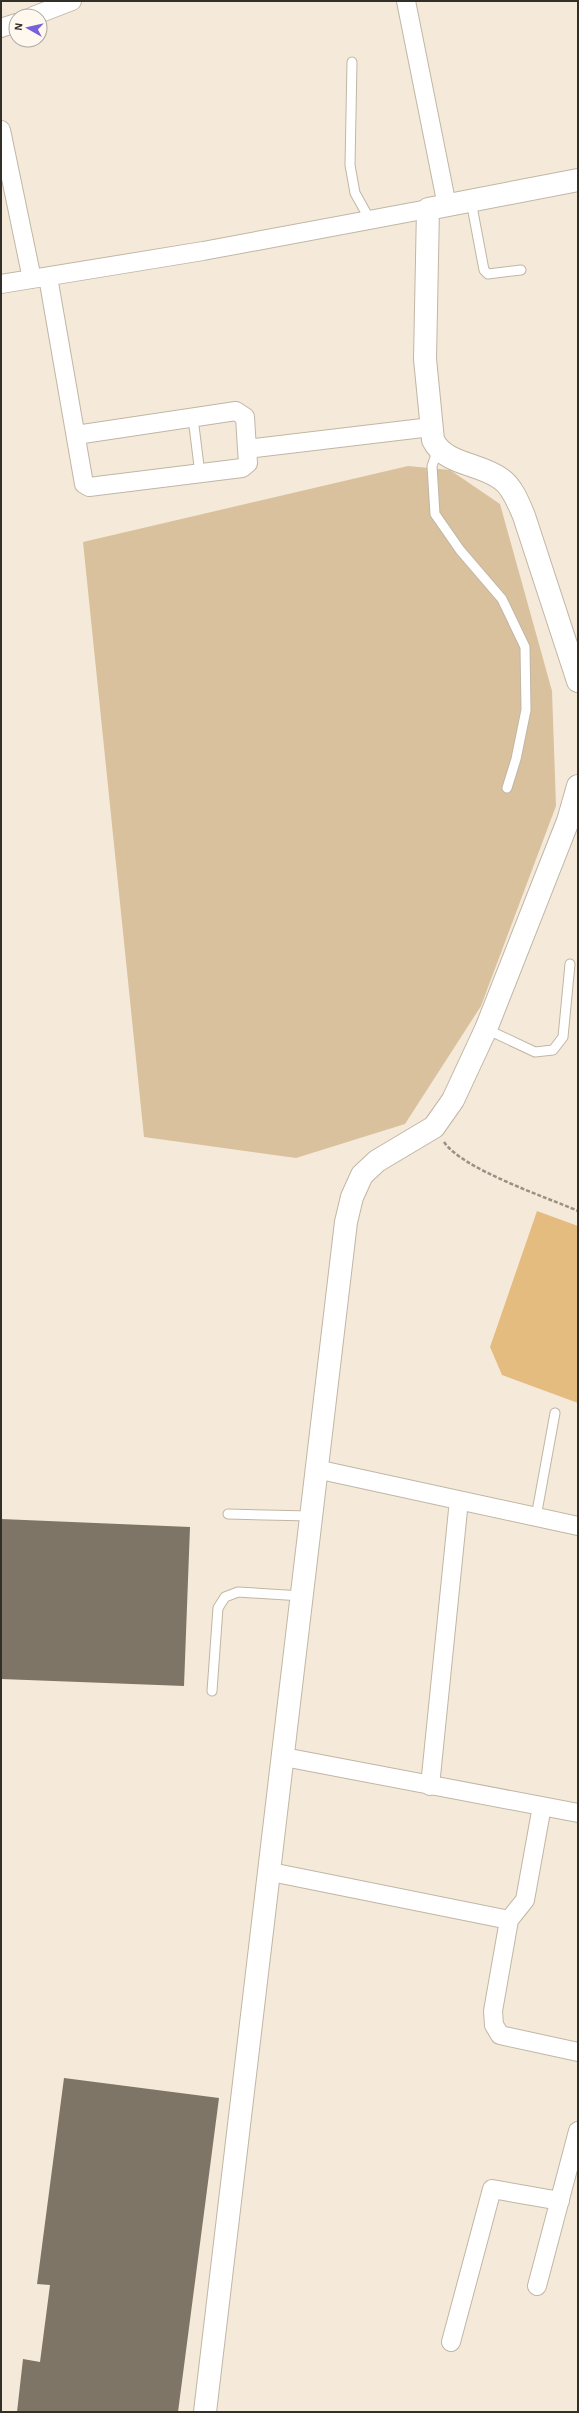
<svg xmlns="http://www.w3.org/2000/svg" width="579" height="2413" viewBox="0 0 579 2413" font-family="'Alegreya Sans',sans-serif">
<style>
.green{fill:#d9c19d}
.water{fill:#e4bc80}
.building{fill:#7f7566}
.lines{fill:none;stroke-linecap:round;stroke-linejoin:round}
.service-casing{stroke:#c1b6a5;stroke-width:11}
.minor-casing{stroke:#c1b6a5;stroke-width:20}
.tertiary-casing{stroke:#c1b6a5;stroke-width:24}
.path{stroke:#999186;stroke-width:2.5;stroke-dasharray:4 2;stroke-linecap:butt}
.service{stroke:#fff;stroke-width:9}
.minor{stroke:#fff;stroke-width:18}
.tertiary{stroke:#fff;stroke-width:22}
</style>
<rect width="100%" height="100%" fill="#f5ead9"/>
<path class="green" d="M408,466L450,470L500,504L552,691L556,806L481,1006L405,1124L296,1158L144,1137L83,542Z"/>
<path class="water" d="M537,1211L578,1226V1403L502,1375L490,1347Z"/>
<path class="building" d="M1,1519L190,1527L184,1686L1,1679Z
M64,2078L219,2098L178,2412H17L23,2359L40,2362L50,2285L37,2284Z"/>
<g class="lines">
<g class="service-casing">
<path id="service" d="M352,62L350,165L355,193L370,220
M471,201L484,270L488,274L521,270
M193,418L200,474
M438,449L432,466L435,514L460,550L502,599L525,647L526,710L516,759L507,788
M486,1029L535,1052L553,1050L563,1037L570,964
M228,1514L310,1516
M536,1517L555,1413
M212,1691L218,1608L225,1597L238,1592L302,1596"/>
</g>
<g class="minor-casing">
<path id="minor" d="M406,1L447,206
M33,16L72,1
M1,28L16,23
M1,130L32,279
M48,277L84,484L89,487L242,468L248,463L247,449L431,427
M1,284L203,251L428,209
M76,435L236,411L245,417L247,449
M316,1469L578,1526
M284,1757L578,1813
M430,1786L459,1500
M271,1872L509,1920L493,2011L494,2025L500,2035L578,2052
M509,1920L525,1900L542,1806
M537,2286L578,2131
M451,2342L492,2189L560,2201"/>
</g>
<g class="tertiary-casing">
<path id="tertiary" d="M578,180L428,209L425,359L433,440C445,465 480,463 501,479C512,486 519,504 524,516L578,681
M205,2412C253,2016 298,1619 346,1222L352,1197L362,1175L377,1161L434,1127L453,1100L486,1029L568,821L578,786"/>
</g>
<path class="path" d="M444,1142C462,1169 546,1197 578,1211"/>
<use href="#service" class="service"/>
<use href="#minor" class="minor"/>
<use href="#tertiary" class="tertiary"/>
</g>
<rect width="579" height="2413" fill="none" stroke="#322e28" stroke-width="4"/>
<g transform="translate(28 28) rotate(278)"><circle r="19" fill="#fff8ee" stroke="#ada79f"/>
<path d="M0-3L7 15L0 10L-7 15Z" fill="#7761db"/>
<text y="-6" font-size="11" font-weight="bold" text-anchor="middle" fill="#322e28">N</text>
</g>
</svg>
